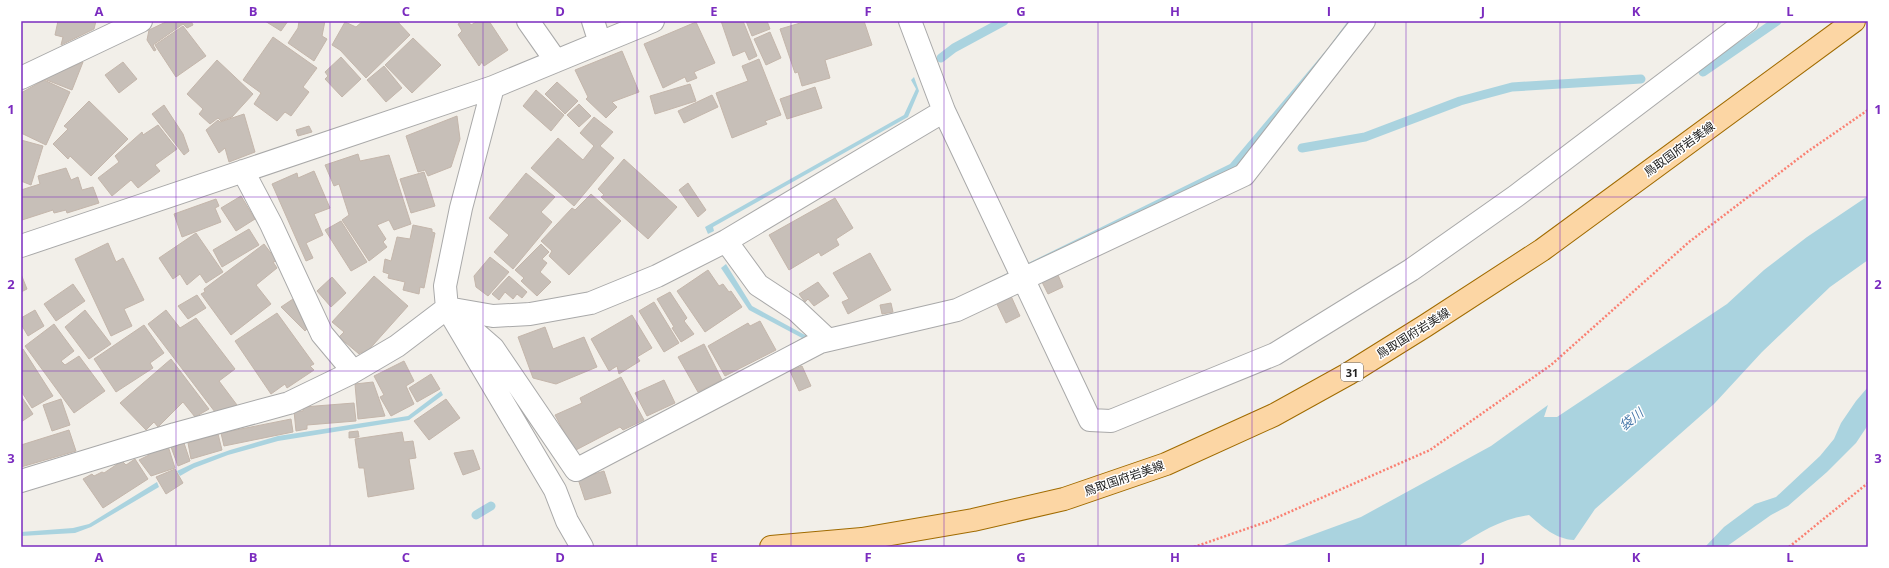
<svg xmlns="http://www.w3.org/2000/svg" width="1889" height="568" viewBox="0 0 1889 568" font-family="'Open Sans','Noto Sans JP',sans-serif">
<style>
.water{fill:#aad3df}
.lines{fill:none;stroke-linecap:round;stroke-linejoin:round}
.stream{stroke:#aad3df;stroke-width:9}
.building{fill:#c7bfb8;stroke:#c4b6ab}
.minor-casing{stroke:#a9a9a9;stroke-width:24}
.major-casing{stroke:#a06b00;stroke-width:24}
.path{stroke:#fa8072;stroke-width:2.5;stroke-dasharray:2 2;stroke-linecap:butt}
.minor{stroke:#fff;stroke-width:22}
.major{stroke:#fcd6a4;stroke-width:22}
.grid{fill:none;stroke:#7b2cbf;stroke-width:1;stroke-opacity:0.55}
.labels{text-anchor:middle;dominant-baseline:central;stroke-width:3;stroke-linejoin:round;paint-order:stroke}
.shield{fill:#fff;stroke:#646464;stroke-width:1}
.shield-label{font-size:11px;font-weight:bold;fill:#222}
.street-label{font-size:12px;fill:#222;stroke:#fff}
.water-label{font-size:13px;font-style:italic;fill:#4a7aab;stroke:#fff}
.neatline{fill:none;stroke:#7b2cbf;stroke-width:1.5}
.grid-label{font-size:13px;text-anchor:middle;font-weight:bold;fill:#7b2cbf}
</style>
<rect width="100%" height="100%" fill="#f2efe9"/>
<path class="water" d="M1348,21H1358L1233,173L955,299L1230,164L1328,48Z
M914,77L919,91L908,117L713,227L714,231L708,234L705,227L904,115L916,89L911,80Z
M1868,196V260L1830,287L1762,352L1714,404L1595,509L1574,540C1555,539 1543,527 1529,515C1501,519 1480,532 1457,547H1279L1361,517L1491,446L1548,405L1544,417H1557L1727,304L1764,270L1807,237Z
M726,264L752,306L805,335H811L749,368L802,338L749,310L721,268Z
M1868,387V425L1856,443L1827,472L1788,506L1771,515L1726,547H1705L1724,527L1755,504L1776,497L1820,456L1834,439L1841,423L1856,401Z
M441,391L443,395L409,420L278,441L228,455L194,468L180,476L177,471L194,463L230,450L278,436L408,416Z
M157,482L159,487L91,527L75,533L21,536V532L73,528L89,524Z"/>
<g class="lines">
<path class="stream" d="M941,58L954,48L1004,21
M1703,72L1777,21
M1302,148L1365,137L1460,101L1512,87L1641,79
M476,515L491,506"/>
</g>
<path class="building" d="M58,21H96L94,29L61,45L63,37L55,35Z
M168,21H191L193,25L187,28L183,24L153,45L156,50L154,51L147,40L149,30Z
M265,21H288L281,31Z
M299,21H325L322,36L327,39L314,61L288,43L298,28Z
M363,21H397L410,35L366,78L340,50L332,45L345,22L356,27Z
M463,21H468L471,25L478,21H489L508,50L484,66L482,62L479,66L458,35L462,31L458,24Z
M721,21H743L757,56L749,60L745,51L733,56Z
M746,21H767L770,29L752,36Z
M807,21H864L872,45L825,60L830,78L802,86L798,72L795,73L780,29Z
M696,22L715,63L694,72L697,78L687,82L685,77L663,88L644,44Z
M183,26L206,56L176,77L155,45Z
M770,32L781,58L766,65L754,39Z
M273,37L317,68L303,87L309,92L291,116L285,112L277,121L254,104L261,93L243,80Z
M413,38L441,65L412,93L385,65Z
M622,51L639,92L612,102L617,107L606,118L586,99L588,97L575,70Z
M341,57L361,79L342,97L325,79L328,76L325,72Z
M759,59L781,115L765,121L767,124L732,138L716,93L748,81L742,66Z
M217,60L253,94L232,117L221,121L218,118L210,124L199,114L203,109L187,94Z
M83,62L72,90L44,79Z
M123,62L137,79L119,93L105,75Z
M384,66L402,88L386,102L367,80Z
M44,80L70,92L46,145L21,133V93Z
M557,82L578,101L565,114L545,94Z
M690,84L696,101L655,114L650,96Z
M815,87L822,108L787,119L780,99Z
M536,90L564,115L551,131L523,106Z
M712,95L718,107L684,123L678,111Z
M89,101L128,139L91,176L70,156L68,159L53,144L68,129L64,126Z
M579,104L591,116L579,127L567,115Z
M164,105L183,134L189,151L184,155L152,114Z
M244,114L255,152L229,162L225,148L219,153L206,130L218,120L220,122Z
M457,116L460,139L451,167L428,176L425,170L418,172L406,136Z
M594,117L613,132L600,146L614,158L574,206L531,168L558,138L583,160L594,146L580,133Z
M158,125L177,149L155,165L160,171L138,188L131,180L112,196L98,178L119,162L115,156L142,132L143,135Z
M309,126L312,132L298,136L296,130Z
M21,140L43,146L31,185L21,181Z
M358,154L360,161L389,155L411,224L394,230L389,220L377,225L386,239L383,242L387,247L369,261L342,220L349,215L339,184L334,186L325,165Z
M624,159L677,207L648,239L601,197L604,195L598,189Z
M66,168L71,180L78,177L82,190L93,187L99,203L67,213L66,210L54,213L53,210L22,220L21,190L40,184L38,176Z
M314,171L330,208L314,214L323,235L306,243L313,258L306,261L272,184L297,173L298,178Z
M424,172L435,206L411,213L400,179Z
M526,173L555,197L541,212L552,222L513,269L494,252L509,235L489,218Z
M688,183L706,210L698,217L679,190Z
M591,194L621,221L569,275L549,256L552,251L541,241L572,208L575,210Z
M241,196L255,219L236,231L221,208Z
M835,198L853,228L836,239L839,245L821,256L819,252L789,270L769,235Z
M216,199L219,206L215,208L221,222L182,237L174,214Z
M341,221L367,262L351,271L325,230Z
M413,225L432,229V232L435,233L424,288L420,287L419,294L403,290L405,282L388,278L389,274L383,272L385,259L391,261L397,237L410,239Z
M249,229L259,245L222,267L213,250Z
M196,233L223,272L206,283L200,274L187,285L180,274L173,279L159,258Z
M108,243L116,262L123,258L144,300L124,309L132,326L111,336L75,259Z
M264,244L277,261L273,262L277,268L256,285L271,304L231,335L201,294L205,292L204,289Z
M541,244L549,252L542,259L547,263L540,272L551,282L537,296L521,281L524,278L515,270Z
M870,253L891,290L848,314L842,302L849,299L833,273Z
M490,257L509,272L488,296L476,287L474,276Z
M708,270L719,286L723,284L729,292L731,291L742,307L705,332L677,291Z
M21,274L27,289L21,292Z
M1058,275L1063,287L1048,294L1042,282Z
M374,276L408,306L365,354L362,352L359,354L339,337L344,332L332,322Z
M509,276L527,292L522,298L517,294L513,299L505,292L499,300L492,294Z
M332,277L346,293L331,307L317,291Z
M818,282L829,296L814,306L808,299L805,302L799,294Z
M73,284L85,301L56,321L44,304Z
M670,292L687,318L684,321L694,334L681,342L672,328L674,327L657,299Z
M197,295L206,308L188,319L178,306Z
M1011,296L1020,316L1006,323L996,302Z
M293,299L307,329L305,331L281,307Z
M654,302L679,343L664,352L639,311Z
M891,303L893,312L882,314L880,305Z
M35,310L44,326L28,336L21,324V318Z
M85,310L111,344L89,359L65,327Z
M166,310L180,328L196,318L235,369L219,381L237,405L215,412L148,324Z
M277,313L314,364L310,366L314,370L287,388L285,384L271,394L235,341Z
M632,315L652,348L637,357L640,361L619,374L617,366L609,371L591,339Z
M760,321L776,350L725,376L708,346L748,323L750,326Z
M54,324L74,351L61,361L65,365L79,356L105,391L74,413L25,346Z
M144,325L164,353L150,363L153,368L116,392L94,359Z
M545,327L553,349L584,337L597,367L556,384L533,378L518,337Z
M704,344L722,380L698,392L678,357Z
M23,349L53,396L32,408L21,391V350Z
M171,359L209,409L195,417L183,402L158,427L154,422L146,430L120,403Z
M404,361L414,381L406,386L414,404L391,416L380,397L384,395L374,376Z
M802,366L811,386L799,391L790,371Z
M431,374L440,389L417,402L409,388Z
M621,377L644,420L623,430L620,427L574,451L555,415L582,403L580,398Z
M664,380L675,403L647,416L635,393Z
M373,382L385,416L358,419L355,384Z
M21,396L33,414L21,422Z
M61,399L70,425L52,431L43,405Z
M446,399L460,418L429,440L414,421Z
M354,403L356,421L307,425V429L296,431L294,411H303V407Z
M291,419L293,432L224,446L221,433Z
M69,430L76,451L21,467V445Z
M358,431L359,437L349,438V432Z
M402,432L404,442L413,441L416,458L409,459L414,489L368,497L364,468H359L355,439Z
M218,434L222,450L191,459L188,443Z
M184,443L190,461L178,466L171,447Z
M168,446L175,468L151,476L139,460L149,455L148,454Z
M473,450L480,469L463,475L454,453Z
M135,459L148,479L103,508L83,479L92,474L94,476L102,472L104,473L122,461L126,465Z
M175,469L183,483L166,494L156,477Z
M604,471L611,493L585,500L578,479Z"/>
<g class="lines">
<g class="minor-casing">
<path id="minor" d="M528,21L556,61
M593,21L600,43
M910,21L944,111L1090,420L1111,421L1275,354L1411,270L1516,196L1747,21
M21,78L141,21
M493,87L461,208L445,286L447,308L555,490L567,521L582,547
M243,171L271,224L322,334L353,371
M726,241L758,285L796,310L828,340
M21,246L493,87L653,21
M447,308L493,348L576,470L820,342L957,310L1244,175L1364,21
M21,481L175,434L289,403L351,373L397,346L447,308L493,316L530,314L591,303L657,276L726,241L944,111"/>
</g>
<g class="major-casing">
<path id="major" d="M771,547L862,539L973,520L1064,499L1166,464L1274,415L1348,374L1425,326L1542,250L1854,21"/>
</g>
<path class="path" d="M1194,547L1269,521L1430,450L1551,365L1689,242L1807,152L1868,110
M1789,547L1868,483"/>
<use href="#minor" class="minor"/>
<use href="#major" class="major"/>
</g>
<path class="grid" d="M176,21V547M330,21V547M483,21V547M637,21V547M791,21V547M944,21V547M1098,21V547M1252,21V547M1406,21V547M1560,21V547M1713,21V547M21,197H1868M21,371H1868"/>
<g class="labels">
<rect class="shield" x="1341" y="363" width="22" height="18" rx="3"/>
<g class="shield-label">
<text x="1352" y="372">31</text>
</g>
<g class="street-label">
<text transform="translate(1679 149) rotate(-36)">鳥取国府岩美線</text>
<text transform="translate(1413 333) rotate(-32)">鳥取国府岩美線</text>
<text transform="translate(1124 478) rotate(-19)">鳥取国府岩美線</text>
</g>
<g class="water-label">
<text transform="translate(1631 419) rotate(-39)">袋川</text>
</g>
</g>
<rect width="1889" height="568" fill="none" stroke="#ffffff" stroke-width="44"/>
<rect x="22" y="22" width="1845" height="524" class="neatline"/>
<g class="grid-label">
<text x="99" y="16">A</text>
<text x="253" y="16">B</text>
<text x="406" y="16">C</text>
<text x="560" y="16">D</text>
<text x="714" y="16">E</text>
<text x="868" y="16">F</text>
<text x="1021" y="16">G</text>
<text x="1175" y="16">H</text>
<text x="1329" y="16">I</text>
<text x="1483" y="16">J</text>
<text x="1636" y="16">K</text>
<text x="1790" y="16">L</text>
<text x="11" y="114">1</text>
<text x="1878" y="114">1</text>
<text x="11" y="289">2</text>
<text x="1878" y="289">2</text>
<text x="11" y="463">3</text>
<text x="1878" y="463">3</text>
<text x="99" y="562">A</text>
<text x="253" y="562">B</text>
<text x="406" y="562">C</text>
<text x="560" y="562">D</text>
<text x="714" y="562">E</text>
<text x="868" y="562">F</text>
<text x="1021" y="562">G</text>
<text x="1175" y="562">H</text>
<text x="1329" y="562">I</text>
<text x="1483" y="562">J</text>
<text x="1636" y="562">K</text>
<text x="1790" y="562">L</text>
</g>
</svg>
